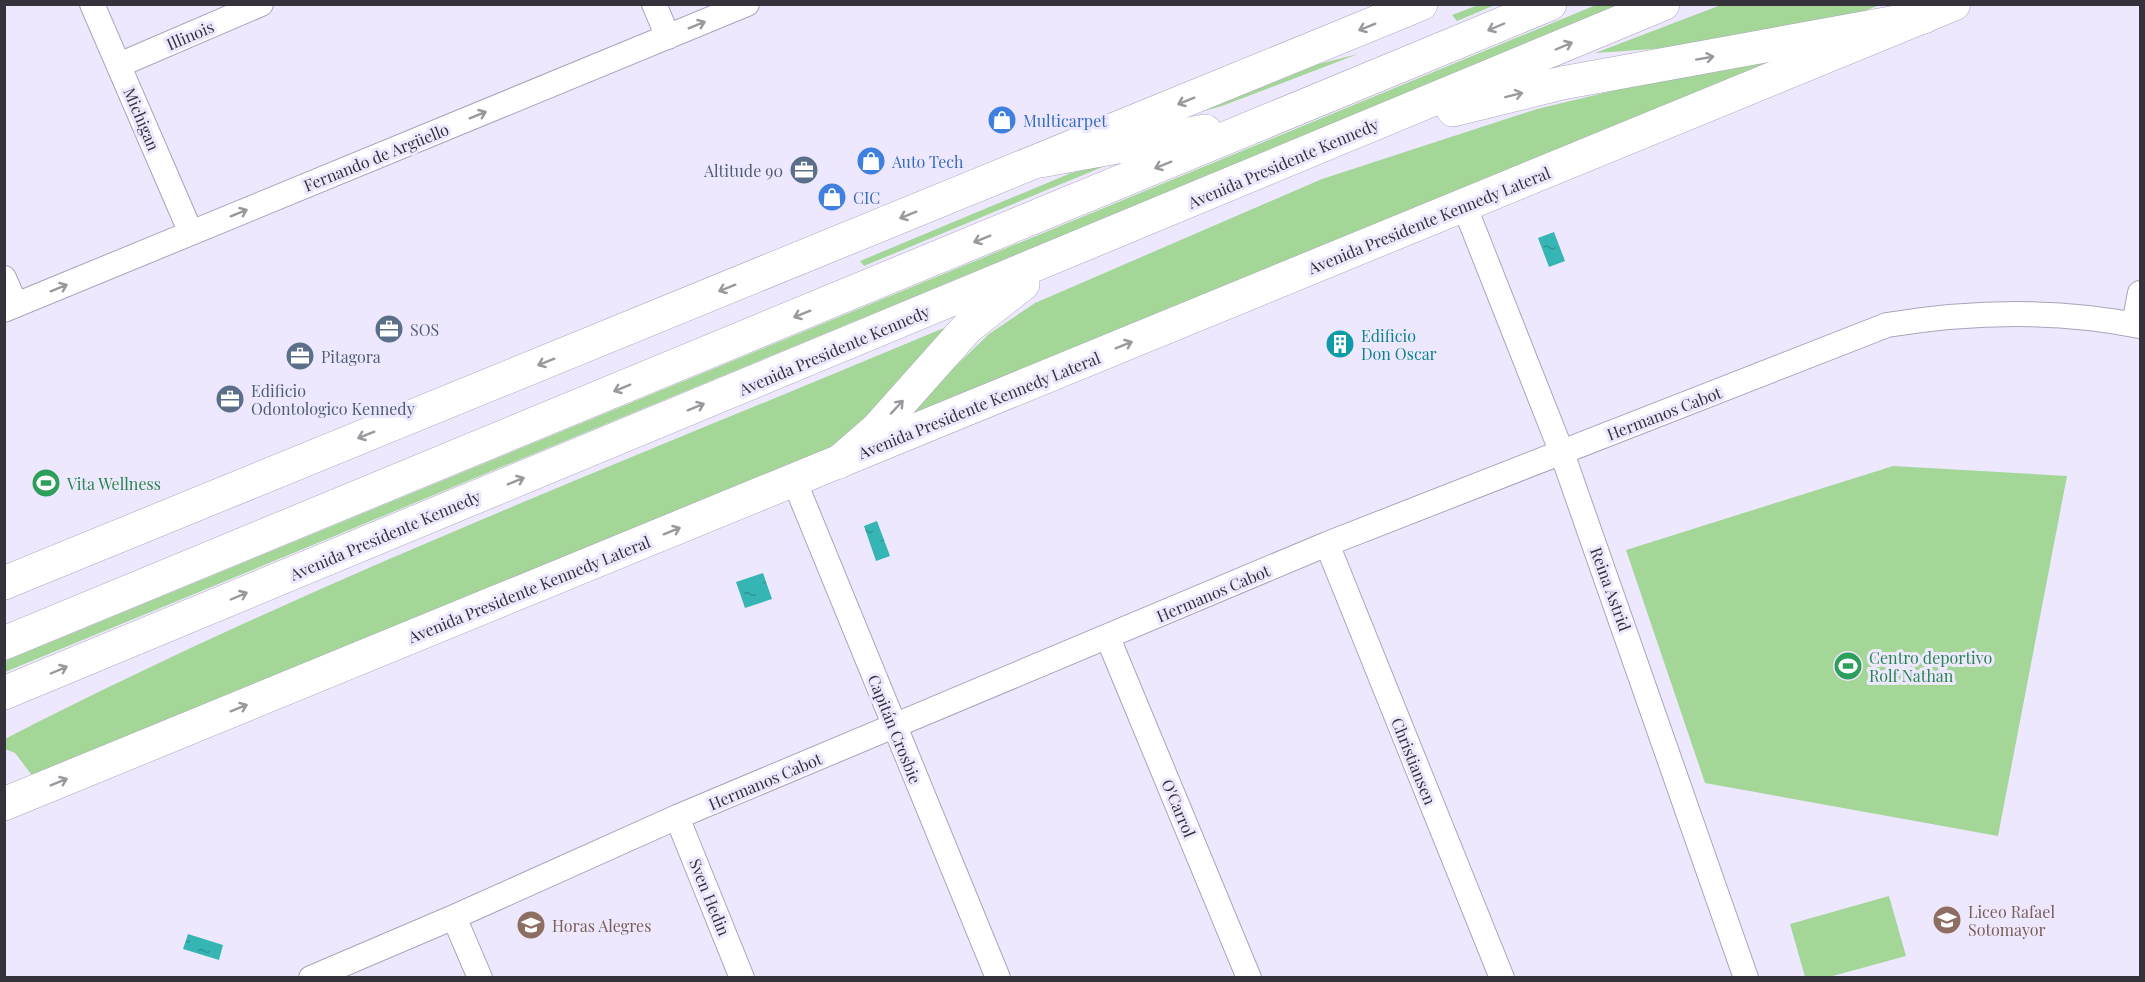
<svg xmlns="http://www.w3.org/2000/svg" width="2145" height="982" viewBox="0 0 2145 982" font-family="'Playfair Display',serif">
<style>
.grass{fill:#a4d698}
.water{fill:url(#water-ripples)}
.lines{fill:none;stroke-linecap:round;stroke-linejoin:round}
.minor-casing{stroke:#aaa4ba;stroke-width:26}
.primary-casing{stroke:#aaa4ba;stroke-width:34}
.motorway-casing{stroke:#aaa4ba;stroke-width:34}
.minor{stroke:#fff;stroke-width:24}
.primary{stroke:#fff;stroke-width:33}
.motorway{stroke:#fff;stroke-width:33}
.oneway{stroke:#9a989d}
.labels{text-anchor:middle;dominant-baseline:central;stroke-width:6;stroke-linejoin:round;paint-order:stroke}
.street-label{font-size:16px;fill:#35323b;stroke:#eee8ff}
.shop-label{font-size:16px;fill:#366cbe;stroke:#eee8ff;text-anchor:start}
.service-label{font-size:16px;fill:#4e5e75;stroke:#eee8ff;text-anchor:start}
.culture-label{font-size:16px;fill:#0d838f;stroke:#eee8ff;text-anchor:start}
.leisure-label{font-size:16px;fill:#27864d;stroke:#eee8ff;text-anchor:start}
.education-label{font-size:16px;fill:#785e54;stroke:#eee8ff;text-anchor:start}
</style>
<defs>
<pattern id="water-ripples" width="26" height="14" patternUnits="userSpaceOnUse" patternTransform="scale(1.5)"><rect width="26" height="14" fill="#36b5b5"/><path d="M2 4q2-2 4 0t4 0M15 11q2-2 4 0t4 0" fill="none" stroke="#2e9494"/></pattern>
</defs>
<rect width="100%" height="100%" fill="#eee8ff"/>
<path class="grass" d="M1478,5H1495L1457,21L1452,15Z
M1596,5H1621L5,672V661Z
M1721,5H1880C1789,42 1691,46 1595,53Z
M1358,54L1222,106L1193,114L1319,64Z
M1771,61L889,430L989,334L1035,303L1322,179L1537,109L1633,86Z
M1112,163L864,266L860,261L1071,173Z
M956,323L869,419L827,453L34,778L15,753L5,749V739C312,581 637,457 956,323Z
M1893,466L2067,476L1998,836L1705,783L1626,550Z
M1889,896L1906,956L1829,977H1805L1790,924Z"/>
<path class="water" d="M1554,232L1565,261L1549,267L1538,238Z
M877,521L890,556L876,561L864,526Z
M763,573L772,599L745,608L736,582Z
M188,934L223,945L219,960L183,949Z"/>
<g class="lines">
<g class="minor-casing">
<path id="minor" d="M92,4L191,233
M654,4L668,37
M119,65L261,4
M1464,205L1562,453L1746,978
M4,278L16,305
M4,310L747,4
M2134,325L2140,293
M794,480L998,978
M1327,544L1502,978
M1108,638L1249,978
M677,817L742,978
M454,917L480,978
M311,978L454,917L677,817L1327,544L1887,325C1972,311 2056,309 2140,326"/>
</g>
<g class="primary-casing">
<path id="primary" d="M4,583L1421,4
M4,804L1954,4"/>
</g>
<g class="motorway-casing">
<path id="motorway" d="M1453,110L1562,83L1924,17
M1040,161L1205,131
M839,462L877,429L967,328L1023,284
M4,643L1550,4
M4,693L1663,4"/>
</g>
<use href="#minor" class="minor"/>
<use href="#primary" class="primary"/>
<use href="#motorway" class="motorway"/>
</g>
<defs><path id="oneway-shaft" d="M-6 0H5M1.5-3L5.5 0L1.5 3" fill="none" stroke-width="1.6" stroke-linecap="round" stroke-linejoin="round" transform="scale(1.5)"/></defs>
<g class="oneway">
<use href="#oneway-shaft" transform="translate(697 25) rotate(-22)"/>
<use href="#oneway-shaft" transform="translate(1367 27) rotate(158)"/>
<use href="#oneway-shaft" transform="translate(1496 27) rotate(157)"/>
<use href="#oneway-shaft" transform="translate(1564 46) rotate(-23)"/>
<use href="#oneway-shaft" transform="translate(1705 58) rotate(-10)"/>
<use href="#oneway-shaft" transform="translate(1514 95) rotate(-14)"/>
<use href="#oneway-shaft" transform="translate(1186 101) rotate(158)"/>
<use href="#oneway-shaft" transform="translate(478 115) rotate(-22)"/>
<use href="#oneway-shaft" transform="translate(1163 165) rotate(158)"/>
<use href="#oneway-shaft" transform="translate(239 213) rotate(-22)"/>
<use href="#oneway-shaft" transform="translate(908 215) rotate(158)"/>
<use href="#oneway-shaft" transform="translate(982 239) rotate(158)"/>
<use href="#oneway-shaft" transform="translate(59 288) rotate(-22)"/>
<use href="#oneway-shaft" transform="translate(727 288) rotate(158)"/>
<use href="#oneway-shaft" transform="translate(802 314) rotate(158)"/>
<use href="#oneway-shaft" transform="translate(1124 345) rotate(-22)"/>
<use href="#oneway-shaft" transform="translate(546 362) rotate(158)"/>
<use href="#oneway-shaft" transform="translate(622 388) rotate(158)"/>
<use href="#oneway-shaft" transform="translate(696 407) rotate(-22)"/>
<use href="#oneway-shaft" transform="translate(897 407) rotate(-47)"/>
<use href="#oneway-shaft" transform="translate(366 435) rotate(158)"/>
<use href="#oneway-shaft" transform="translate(516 481) rotate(-22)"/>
<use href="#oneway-shaft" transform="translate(672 531) rotate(-22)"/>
<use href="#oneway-shaft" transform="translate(239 596) rotate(-23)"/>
<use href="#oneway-shaft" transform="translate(59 670) rotate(-23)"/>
<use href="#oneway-shaft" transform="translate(239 708) rotate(-22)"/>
<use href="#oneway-shaft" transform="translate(59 782) rotate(-22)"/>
</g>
<defs>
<g id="shop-disc" transform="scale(1.5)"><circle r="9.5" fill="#3f7fe0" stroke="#eee8ff"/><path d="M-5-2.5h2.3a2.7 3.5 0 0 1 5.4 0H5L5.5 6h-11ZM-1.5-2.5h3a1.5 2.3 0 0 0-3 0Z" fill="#fff"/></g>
<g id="office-disc" transform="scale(1.5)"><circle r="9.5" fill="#5c6f8a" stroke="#eee8ff"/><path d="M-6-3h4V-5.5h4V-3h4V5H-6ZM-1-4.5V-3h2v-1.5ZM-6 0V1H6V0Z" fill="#fff"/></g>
<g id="building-disc" transform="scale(1.5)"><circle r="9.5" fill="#0f9aa8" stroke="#eee8ff"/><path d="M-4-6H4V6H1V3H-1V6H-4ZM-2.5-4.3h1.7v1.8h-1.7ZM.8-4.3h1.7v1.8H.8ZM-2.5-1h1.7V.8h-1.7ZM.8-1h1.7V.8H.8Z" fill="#fff"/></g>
<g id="stadium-disc" transform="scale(1.5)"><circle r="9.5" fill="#2e9e5b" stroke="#eee8ff"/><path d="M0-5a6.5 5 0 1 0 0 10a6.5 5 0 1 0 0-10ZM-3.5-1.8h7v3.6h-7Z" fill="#fff"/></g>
<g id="school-disc" transform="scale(1.5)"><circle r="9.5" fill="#8d6e63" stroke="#eee8ff"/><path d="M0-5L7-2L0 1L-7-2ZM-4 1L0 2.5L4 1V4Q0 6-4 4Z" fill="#fff"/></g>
</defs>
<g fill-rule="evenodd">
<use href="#shop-disc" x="1002" y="120"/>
<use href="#shop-disc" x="871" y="161"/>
<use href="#office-disc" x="804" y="170"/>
<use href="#shop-disc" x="832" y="197"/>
<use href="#office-disc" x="389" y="329"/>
<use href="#building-disc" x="1340" y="344"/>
<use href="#office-disc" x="300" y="356"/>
<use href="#office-disc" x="230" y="399"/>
<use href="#stadium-disc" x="46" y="483"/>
<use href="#stadium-disc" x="1848" y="666"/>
<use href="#school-disc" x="1947" y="920"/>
<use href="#school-disc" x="531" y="925"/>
</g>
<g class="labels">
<g class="street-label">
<text transform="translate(190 35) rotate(-23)">Illinois</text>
<text transform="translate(142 119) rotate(67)">Michigan</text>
<text transform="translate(376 157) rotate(-22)">Fernando de Argüello</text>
<text transform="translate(1283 163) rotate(-23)">Avenida Presidente Kennedy</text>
<text transform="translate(1429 220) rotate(-22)">Avenida Presidente Kennedy Lateral</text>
<text transform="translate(834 350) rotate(-23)">Avenida Presidente Kennedy</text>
<text transform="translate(979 405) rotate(-22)">Avenida Presidente Kennedy Lateral</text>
<text transform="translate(1664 413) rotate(-21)">Hermanos Cabot</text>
<text transform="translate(385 535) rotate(-23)">Avenida Presidente Kennedy</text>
<text transform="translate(529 589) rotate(-22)">Avenida Presidente Kennedy Lateral</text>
<text transform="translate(1611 589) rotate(70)">Reina Astrid</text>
<text transform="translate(1213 593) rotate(-23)">Hermanos Cabot</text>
<text transform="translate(895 729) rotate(68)">Capitán Crosbie</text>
<text transform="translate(1414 761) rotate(68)">Christiansen</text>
<text transform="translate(765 781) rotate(-23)">Hermanos Cabot</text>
<text transform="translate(1179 808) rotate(67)">O'Carrol</text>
<text transform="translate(710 897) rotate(68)">Sven Hedin</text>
</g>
<g class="shop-label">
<text x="1023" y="120">Multicarpet</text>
<text x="892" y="161">Auto Tech</text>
<text x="853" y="197">CIC</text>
</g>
<g class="service-label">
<text x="783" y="170" text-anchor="end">Altitude 90</text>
<text x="410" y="329">SOS</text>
<text x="321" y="356">Pitagora</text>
<text x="251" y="390">Edificio<tspan x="251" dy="18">Odontologico Kennedy</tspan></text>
</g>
<g class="culture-label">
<text x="1361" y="335">Edificio<tspan x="1361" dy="18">Don Oscar</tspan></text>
</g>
<g class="leisure-label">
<text x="67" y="483">Vita Wellness</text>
<text x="1869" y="657">Centro deportivo<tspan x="1869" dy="18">Rolf Nathan</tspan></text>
</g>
<g class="education-label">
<text x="1968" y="911">Liceo Rafael<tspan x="1968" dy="18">Sotomayor</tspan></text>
<text x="552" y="925">Horas Alegres</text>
</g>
</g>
<rect width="2145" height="982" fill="none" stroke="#35323b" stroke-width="12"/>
</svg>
